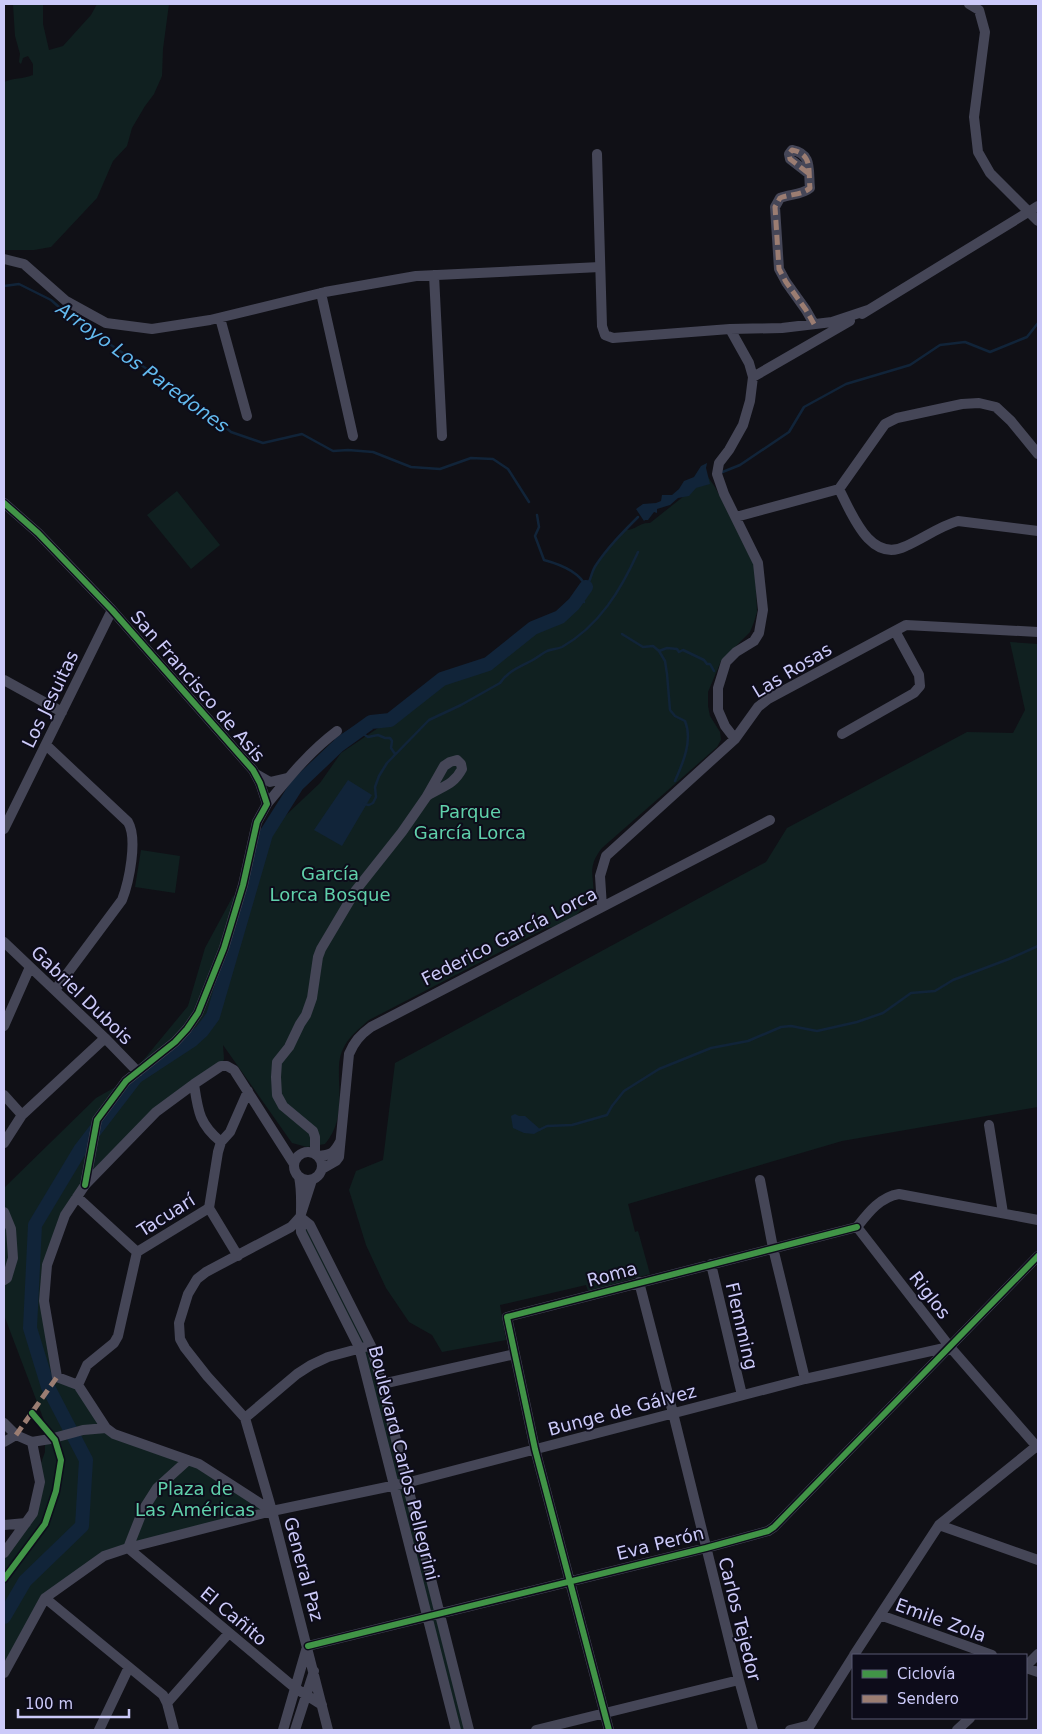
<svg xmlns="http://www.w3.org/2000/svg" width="1042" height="1734" viewBox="0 0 1042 1734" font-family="'DejaVu Sans',sans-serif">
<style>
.green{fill:#102020}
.water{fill:#112439}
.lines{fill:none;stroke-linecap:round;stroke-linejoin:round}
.stream{stroke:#112439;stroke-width:2.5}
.river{stroke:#112439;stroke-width:14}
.minor{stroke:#454657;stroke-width:10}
.quiet{stroke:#9b7d72;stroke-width:5;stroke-dasharray:10 5;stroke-linecap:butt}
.cycleway-casing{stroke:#0d0c1a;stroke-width:9}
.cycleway{stroke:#419447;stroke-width:6}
.labels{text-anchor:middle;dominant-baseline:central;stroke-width:4;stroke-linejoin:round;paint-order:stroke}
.street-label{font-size:18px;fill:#cccaf9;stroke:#0d0c1a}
.park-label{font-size:18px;fill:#60d0ab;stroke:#0d0c1a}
.water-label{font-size:19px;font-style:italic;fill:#63baef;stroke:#0d0c1a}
</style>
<rect width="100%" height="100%" fill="#101016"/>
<path class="green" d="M13,4H43V24L49,50L63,46L91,15L97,4H169L163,49L162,76L154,94L145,106L132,128L127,146L113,161L97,198L51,247L34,250H4V82C13,78 23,79 33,75V64L28,56L23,58L21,64L19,62L20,54L15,36Z
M708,477L715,487L755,565L757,612L754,622L750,632L721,661L708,692V706L710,716L720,732L721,740L717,747L602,848C583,871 599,882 591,900C588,906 584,907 580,911C576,915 574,918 568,920C561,924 554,928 546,928L369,1020C359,1029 348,1037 343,1049C338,1059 339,1070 339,1080C340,1104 341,1125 325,1144L307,1147L292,1143L223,1045L224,1059L221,1066L156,1112L69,1210L41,1281L57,1377L77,1386L107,1434L188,1460L272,1511L126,1546L41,1595L4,1670V1553L37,1509L41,1463L45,1452V1423L4,1315V1188L96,1098L126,1081L188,1006L205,948L233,896L246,903V918L266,834L320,783L341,753L390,720L442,679L488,664L533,628L560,617L574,604L589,585L594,568L609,547L625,530C634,531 640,522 650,523Z
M177,491L220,545L191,569L147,515Z
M1010,642L1038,644V1107L842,1141L628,1204L635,1232L638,1231L650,1274L588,1291L586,1285L500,1305L506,1340L442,1352L432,1335L409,1322L386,1288L366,1245L349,1190L356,1171L383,1160L395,1063L766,862L787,828L967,732L1013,733L1025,710Z
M141,850L180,856L175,893L135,887Z
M300,1217L371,1346L469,1730H455L359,1347L301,1232Z"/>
<path class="water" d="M707,463L706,468L710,484L696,488L689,496L678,498L670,505L657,509V513L654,512L648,520H645L644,521L636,509L643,504L656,503L661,501L662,495H672L679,489L684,481L694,477L701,466Z
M368,717L373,727L342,749L334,739Z
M348,780L372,795L342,846L314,830Z
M515,1114L519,1116H525L541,1130L534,1134L524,1133L513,1128L511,1116Z"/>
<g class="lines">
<path class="stream" d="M4,286L19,284L51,300L75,321L195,401L231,432L263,443L302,434L333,451L348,450L373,452L411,467L440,469L471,458L493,459L508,469L529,502
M720,473L740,465L789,432L804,407L846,384L910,365L940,345L965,342L990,352L1027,337L1038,323
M537,515L539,527L535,536L544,560C559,564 580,572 586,587
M586,587C591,581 591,572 596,565C608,547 623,532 638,517
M574,604L580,601L584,602
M622,634L643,647L653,646L659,651L667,648L677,649L679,652L683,650L704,660L707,664H710L714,671
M659,651L665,661L667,674L670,710L675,716L685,721C693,740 683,763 675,781
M360,732L368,737L378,735L385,738H390L392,741L391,748L395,754
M364,804L369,805L373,803L376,797L375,787L379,776L387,763L429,720L461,705L500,683C507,672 519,667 531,661C537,658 541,654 547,651C552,649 558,649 562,647C599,626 621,590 638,552
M539,1130L547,1126L572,1125L607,1115L612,1106L624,1091L659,1069L711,1048L748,1041L781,1027L791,1026L817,1031L857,1022L883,1013L911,993L935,991L953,980L1009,959L1038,946"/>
<path class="river" d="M4,1617L25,1581L82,1526L86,1460L48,1387L30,1328L35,1225L80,1150L136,1077L191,1041L202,1031L213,1016L266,834L297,785L339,745L371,722L390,720L442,679L488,664L533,628L560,617L574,604L586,587"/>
<path class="minor" d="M969,4L979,10L985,32L974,117L978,152L990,173L1038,221
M597,154L602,326L605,335L613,338L730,329L782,328L832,322L868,310
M808,173L790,159L789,154L792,150C813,154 808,170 810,188C802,195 790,194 780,198L775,207L779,269L786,282L806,310L814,324
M4,259L24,264L66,301L106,323L152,329L210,320L325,292L416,276L600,267
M434,275L442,436
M321,293L353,436
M862,314L1038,206
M220,318L247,416
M730,329L749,363L753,377L750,401L743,425L729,450L719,463L717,474L724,494L758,563L763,610L759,633L754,641L736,652L726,662L718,688V710L725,726L735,739
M753,377L850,321
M839,489C852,514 870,564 906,546C924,538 940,526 958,521L1038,531
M4,503L38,533L112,610L253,770L260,783L267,804L257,822L243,885L224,948L198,1013L187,1029L175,1042L126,1081L97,1120L85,1185
M736,517L839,489L885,424L897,418L962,404L979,403L996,407L1011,421L1038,454
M4,680L62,712
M842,734L914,693L920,686L919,675L895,631
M46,745L128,822C138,839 129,882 122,900L55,990
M256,774L270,782L287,778
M267,804C289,777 309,752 337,731
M4,829L112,610
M602,907L600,876L606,856L735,739L758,707L768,699L906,625L1038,632
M4,942L105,1038L138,1072
M4,1026L30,967
M194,1084C198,1111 199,1124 221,1142
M4,1095L22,1115
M989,1125L1003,1213
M4,1143L22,1115L105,1038
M294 1166a14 14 0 1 1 28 0a14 14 0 1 1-28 0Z
M315,1153V1137L313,1131L283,1106L277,1095L276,1077L277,1062L289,1047L300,1024L306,1015L312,998L318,957L321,949L356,890L402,832L427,796L444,766L450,762L457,760L461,764L462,769C453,786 442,786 427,796
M318,1156C332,1155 334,1153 340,1142
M322,1169L336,1161L339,1157L349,1054C354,1042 360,1035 371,1027L770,820
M299,1177C303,1195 300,1213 301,1232L359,1347L456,1730
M312,1180L300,1217L291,1227L206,1272L197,1279L188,1294L179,1323L180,1339L185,1348L207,1376L245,1418L272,1511L328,1730
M760,1180L773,1248L805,1379
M77,1197L137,1252
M209,1208L238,1256
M4,1212L11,1229L13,1258L7,1278L4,1280
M300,1217L310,1225L371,1346L382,1384L469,1730
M857,1227L950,1347L1038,1448
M857,1227C868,1213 880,1197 899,1194L1038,1220
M711,1264L742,1395
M639,1282L673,1413L739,1680L753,1730
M382,1384L515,1354
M78,1385L87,1365L114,1343L118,1336L137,1252L209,1208L218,1152L221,1142L230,1132L248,1091
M245,1418L297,1374L311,1365L328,1357L365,1347
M4,1423L16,1435L32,1442
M4,1442L16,1435
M32,1442L50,1439L83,1430L106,1428
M272,1511L199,1464L114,1434L106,1428L78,1385L57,1377L44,1301L47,1265L65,1215L85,1185L156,1112L194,1084L221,1066H227L234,1070L294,1164
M4,1525L26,1523
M939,1525L1038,1560
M128,1548L272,1511L406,1483L805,1379L949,1347
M128,1548L295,1688L322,1705
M4,1553L33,1513L40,1482L32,1442
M45,1598L163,1695L167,1703L174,1730
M880,1615L992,1655
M308,1646L706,1548L768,1531L774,1527L1038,1256
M854,1655L939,1525L1038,1445
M1026,1666L1038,1654
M1026,1668L1038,1672
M4,1673L45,1598L104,1556L128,1548L143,1510L157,1488L188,1460
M167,1703L229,1633
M99,1730L129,1667
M283,1730L307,1647
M295,1730L314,1671
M536,1730L739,1680
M609,1730L535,1449L507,1317L857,1227
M790,1730L810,1725
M807,1730L853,1657
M957,1730L970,1718"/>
<path class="quiet" d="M808,173L790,159L789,154L792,150C813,154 808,170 810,188C802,195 790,194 780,198L775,207L779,269L786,282L806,310L814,324
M16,1435L57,1377"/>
<g class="cycleway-casing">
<path id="cycleway" d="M4,503L38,533L112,610L253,770L260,783L267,804L257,822L243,885L224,948L198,1013L187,1029L175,1042L126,1081L97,1120L85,1185
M4,1579L45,1524L56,1491L61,1460L55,1440L32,1413
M308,1646L706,1548L768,1531L774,1527L1038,1256
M609,1730L535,1449L507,1317L857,1227"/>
</g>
<use href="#cycleway" class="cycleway"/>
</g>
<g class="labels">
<g class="street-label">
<text transform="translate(792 670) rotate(-31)">Las Rosas</text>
<text transform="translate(198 686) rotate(49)">San Francisco de Asis</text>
<text transform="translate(50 699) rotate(-64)">Los Jesuitas</text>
<text transform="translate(509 936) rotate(-27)">Federico García Lorca</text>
<text transform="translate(82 995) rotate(44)">Gabriel Dubois</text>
<text transform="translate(166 1215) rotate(-32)">Tacuarí</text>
<text transform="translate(612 1274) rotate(-15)">Roma</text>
<text transform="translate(930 1295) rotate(52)">Riglos</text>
<text transform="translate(742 1326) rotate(77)">Flemming</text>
<text transform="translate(622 1410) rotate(-15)">Bunge de Gálvez</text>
<text transform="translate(404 1463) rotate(76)">Boulevard Carlos Pellegrini</text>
<text transform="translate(660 1543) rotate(-14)">Eva Perón</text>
<text transform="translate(304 1569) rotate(75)">General Paz</text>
<text transform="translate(234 1616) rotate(40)">El Cañito</text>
<text transform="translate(740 1619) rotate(76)">Carlos Tejedor</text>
<text transform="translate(941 1620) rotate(20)">Emile Zola</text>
</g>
<g class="park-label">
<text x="470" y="811">Parque<tspan x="470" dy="21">García Lorca</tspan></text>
<text x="330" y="873">García<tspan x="330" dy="21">Lorca Bosque</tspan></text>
<text x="195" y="1488">Plaza de<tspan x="195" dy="21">Las Américas</tspan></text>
</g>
<g class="water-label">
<text transform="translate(143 367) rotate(36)">Arroyo Los Paredones</text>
</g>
</g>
<rect width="1042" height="1734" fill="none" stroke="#cccaf9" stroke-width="10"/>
<rect x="852" y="1654" width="175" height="65" fill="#0d0c1a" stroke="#595873"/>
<rect x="862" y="1670" width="25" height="8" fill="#419447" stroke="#595873"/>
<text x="897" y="1679" font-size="15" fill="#cccaf9">Ciclovía</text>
<rect x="862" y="1695" width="25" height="8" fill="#9b7d72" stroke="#595873"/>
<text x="897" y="1704" font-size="15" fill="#cccaf9">Sendero</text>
<path d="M18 1709v8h111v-8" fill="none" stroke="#cccaf9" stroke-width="2.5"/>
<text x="25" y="1709" font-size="15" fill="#cccaf9" stroke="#0d0c1a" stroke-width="4" paint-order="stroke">100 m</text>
</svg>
